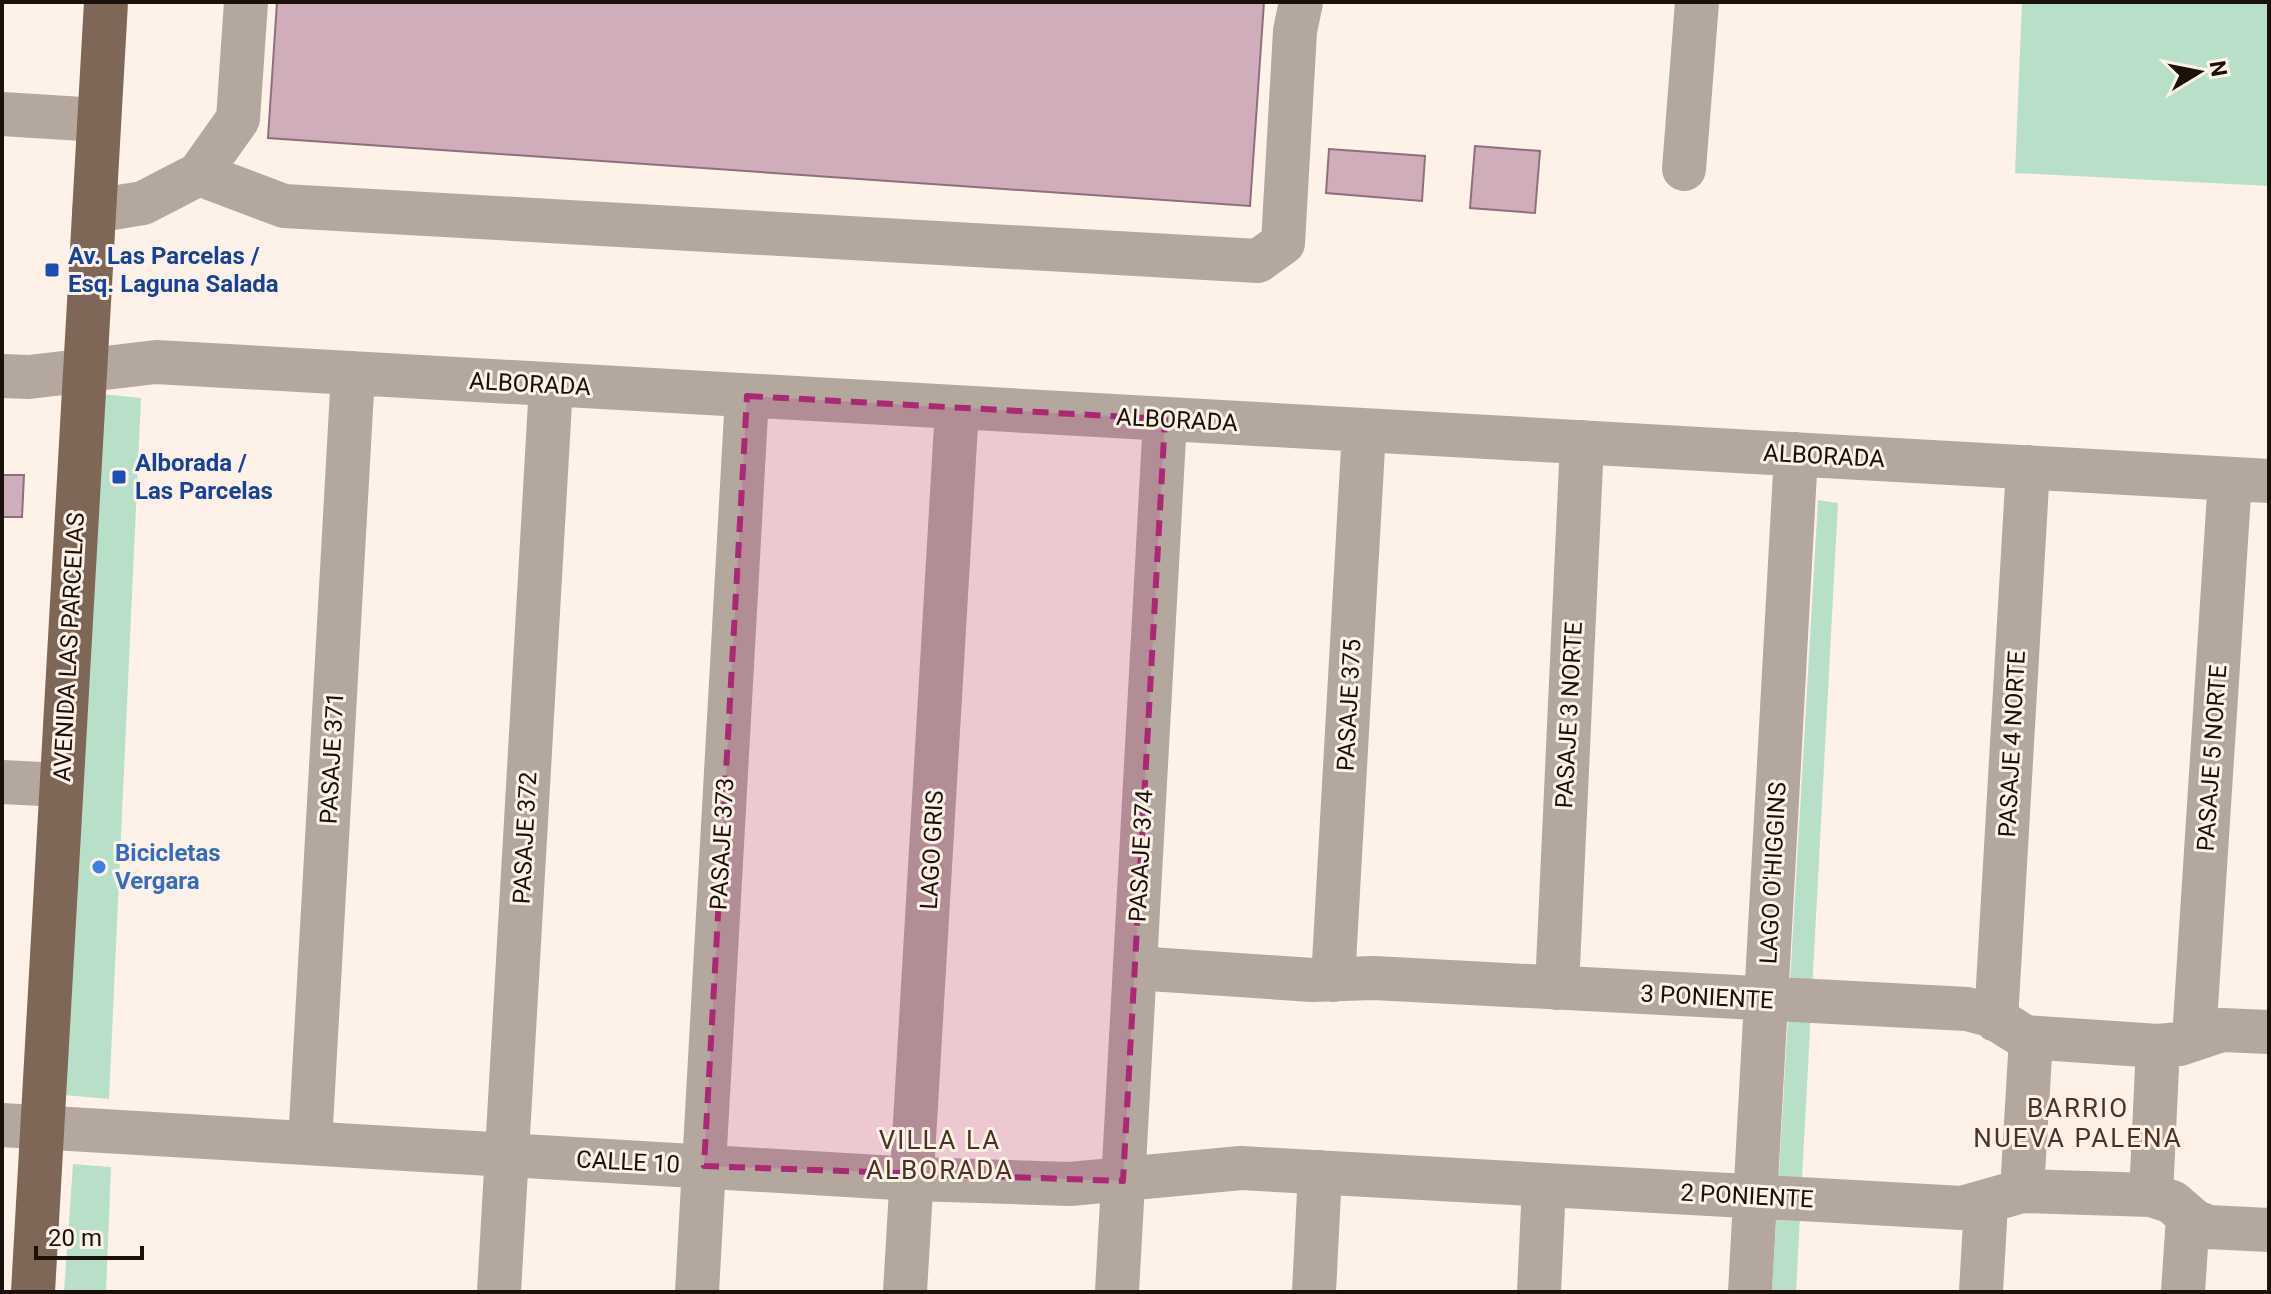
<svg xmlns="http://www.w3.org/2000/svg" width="2271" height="1294" viewBox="0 0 2271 1294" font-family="Roboto,sans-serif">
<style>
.green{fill:#b8e0c9}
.building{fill:#d0adba;stroke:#8f6f7b;stroke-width:2}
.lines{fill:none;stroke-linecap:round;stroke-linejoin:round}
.minor{stroke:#b4a79e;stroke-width:44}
.major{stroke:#7e6757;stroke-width:44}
.marked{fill:#ab2974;fill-opacity:0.2;stroke:#ab2974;stroke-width:6;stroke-dasharray:16 10;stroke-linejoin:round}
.transit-dot{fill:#1a4fb4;stroke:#fef1e8;stroke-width:3}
.shop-dot{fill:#3f7fe0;stroke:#fef1e8;stroke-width:3}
.labels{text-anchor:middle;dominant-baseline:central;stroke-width:6;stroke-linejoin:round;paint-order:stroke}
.transit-label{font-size:24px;font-weight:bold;fill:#164399;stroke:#fef1e8;text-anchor:start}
.street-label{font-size:24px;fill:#1b110a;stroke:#fef1e8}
.shop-label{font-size:24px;font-weight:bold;fill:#366cbe;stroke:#fef1e8;text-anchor:start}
.neighbourhood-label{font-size:26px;letter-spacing:2px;fill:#4b3322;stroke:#fef1e8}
</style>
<rect width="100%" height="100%" fill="#fef1e8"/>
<path class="green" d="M2022,2H2269V186L2015,173Z
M101,394L141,398L109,1099L64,1095Z
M1818,500L1838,503L1796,1292H1772Z
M73,1164L111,1167L106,1292H64Z"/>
<path class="building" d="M277,2H1264L1250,206L268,138Z
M1475,146L1540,151L1535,213L1470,208Z
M1329,149L1425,156L1422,201L1326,193Z
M2,475H24L22,517H2Z"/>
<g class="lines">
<path class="minor" d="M2,114L99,120
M1684,169L1697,2
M199,174L284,206L1258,261L1283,243L1295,31L1301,2
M94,211L143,203L199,174L238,119L246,2
M2,376L29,377L156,362L2269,481
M2,782L61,785
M1135,968L1312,980L1374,978L1967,1009L1990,1015L2025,1037L2158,1046L2180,1044L2222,1030L2269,1032
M1333,980L1364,430
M1557,988L1582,442
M1996,1020L2028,467
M2194,1038L2230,479
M2,1125L913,1179L1070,1184L1241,1168L1962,1208L2022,1191L2151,1195L2172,1202L2194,1221L2208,1227L2269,1230
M310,1143L353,373
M2022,1191L2031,1038
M2151,1195L2158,1046
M499,1292L551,385
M697,1292L747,396
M905,1292L957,408
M1117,1292L1165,419
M1314,1292L1320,1172
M1539,1292L1544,1185
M1750,1292L1796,454
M1981,1292L1986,1204
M2183,1292L2188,1217"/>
<path class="major" d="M33,1292L106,2"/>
</g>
<path class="marked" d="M747,396L1165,419L1123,1181L704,1166Z"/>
<g class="transit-dot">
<rect x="44" y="262" width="16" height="16" rx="4"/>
<rect x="111" y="469" width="16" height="16" rx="4"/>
</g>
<circle class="shop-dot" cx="99" cy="867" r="8"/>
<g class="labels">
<g class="transit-label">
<text x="68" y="256">Av. Las Parcelas /<tspan x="68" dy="28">Esq. Laguna Salada</tspan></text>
<text x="135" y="463">Alborada /<tspan x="135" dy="28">Las Parcelas</tspan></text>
</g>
<g class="street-label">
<text transform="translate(530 384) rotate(3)">ALBORADA</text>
<text transform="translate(1177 420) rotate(3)">ALBORADA</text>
<text transform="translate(1824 456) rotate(3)">ALBORADA</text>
<text transform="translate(69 647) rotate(-87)">AVENIDA LAS PARCELAS</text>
<text transform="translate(1349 705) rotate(-87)">PASAJE 375</text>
<text transform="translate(1569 715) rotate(-87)">PASAJE 3 NORTE</text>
<text transform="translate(2012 744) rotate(-87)">PASAJE 4 NORTE</text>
<text transform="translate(332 758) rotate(-87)">PASAJE 371</text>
<text transform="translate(2212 758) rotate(-86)">PASAJE 5 NORTE</text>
<text transform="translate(525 838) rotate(-87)">PASAJE 372</text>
<text transform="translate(722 844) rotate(-87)">PASAJE 373</text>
<text transform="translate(932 850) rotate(-87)">LAGO GRIS</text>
<text transform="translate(1141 856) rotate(-87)">PASAJE 374</text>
<text transform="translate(1773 873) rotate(-87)">LAGO O'HIGGINS</text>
<text transform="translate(1707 997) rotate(3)">3 PONIENTE</text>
<text transform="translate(628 1162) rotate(3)">CALLE 10</text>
<text transform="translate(1747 1196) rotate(3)">2 PONIENTE</text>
</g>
<g class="shop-label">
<text x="115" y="853">Bicicletas<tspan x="115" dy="28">Vergara</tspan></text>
</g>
<g class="neighbourhood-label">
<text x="2078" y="1108">BARRIO<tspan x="2078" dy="30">NUEVA PALENA</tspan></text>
<text x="940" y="1140">VILLA LA<tspan x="940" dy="30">ALBORADA</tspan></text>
</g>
</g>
<rect width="2271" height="1294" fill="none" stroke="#1b110a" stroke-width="8"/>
<g transform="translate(2199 72) rotate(80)" stroke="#fef1e8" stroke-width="6" paint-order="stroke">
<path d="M0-6L14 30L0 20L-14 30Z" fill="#1b110a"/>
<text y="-12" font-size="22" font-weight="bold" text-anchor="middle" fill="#1b110a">N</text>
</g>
<path d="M36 1246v12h106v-12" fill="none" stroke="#1b110a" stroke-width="4"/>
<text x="48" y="1246" font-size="24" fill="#1b110a" stroke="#fef1e8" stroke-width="6" paint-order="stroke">20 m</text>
</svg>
